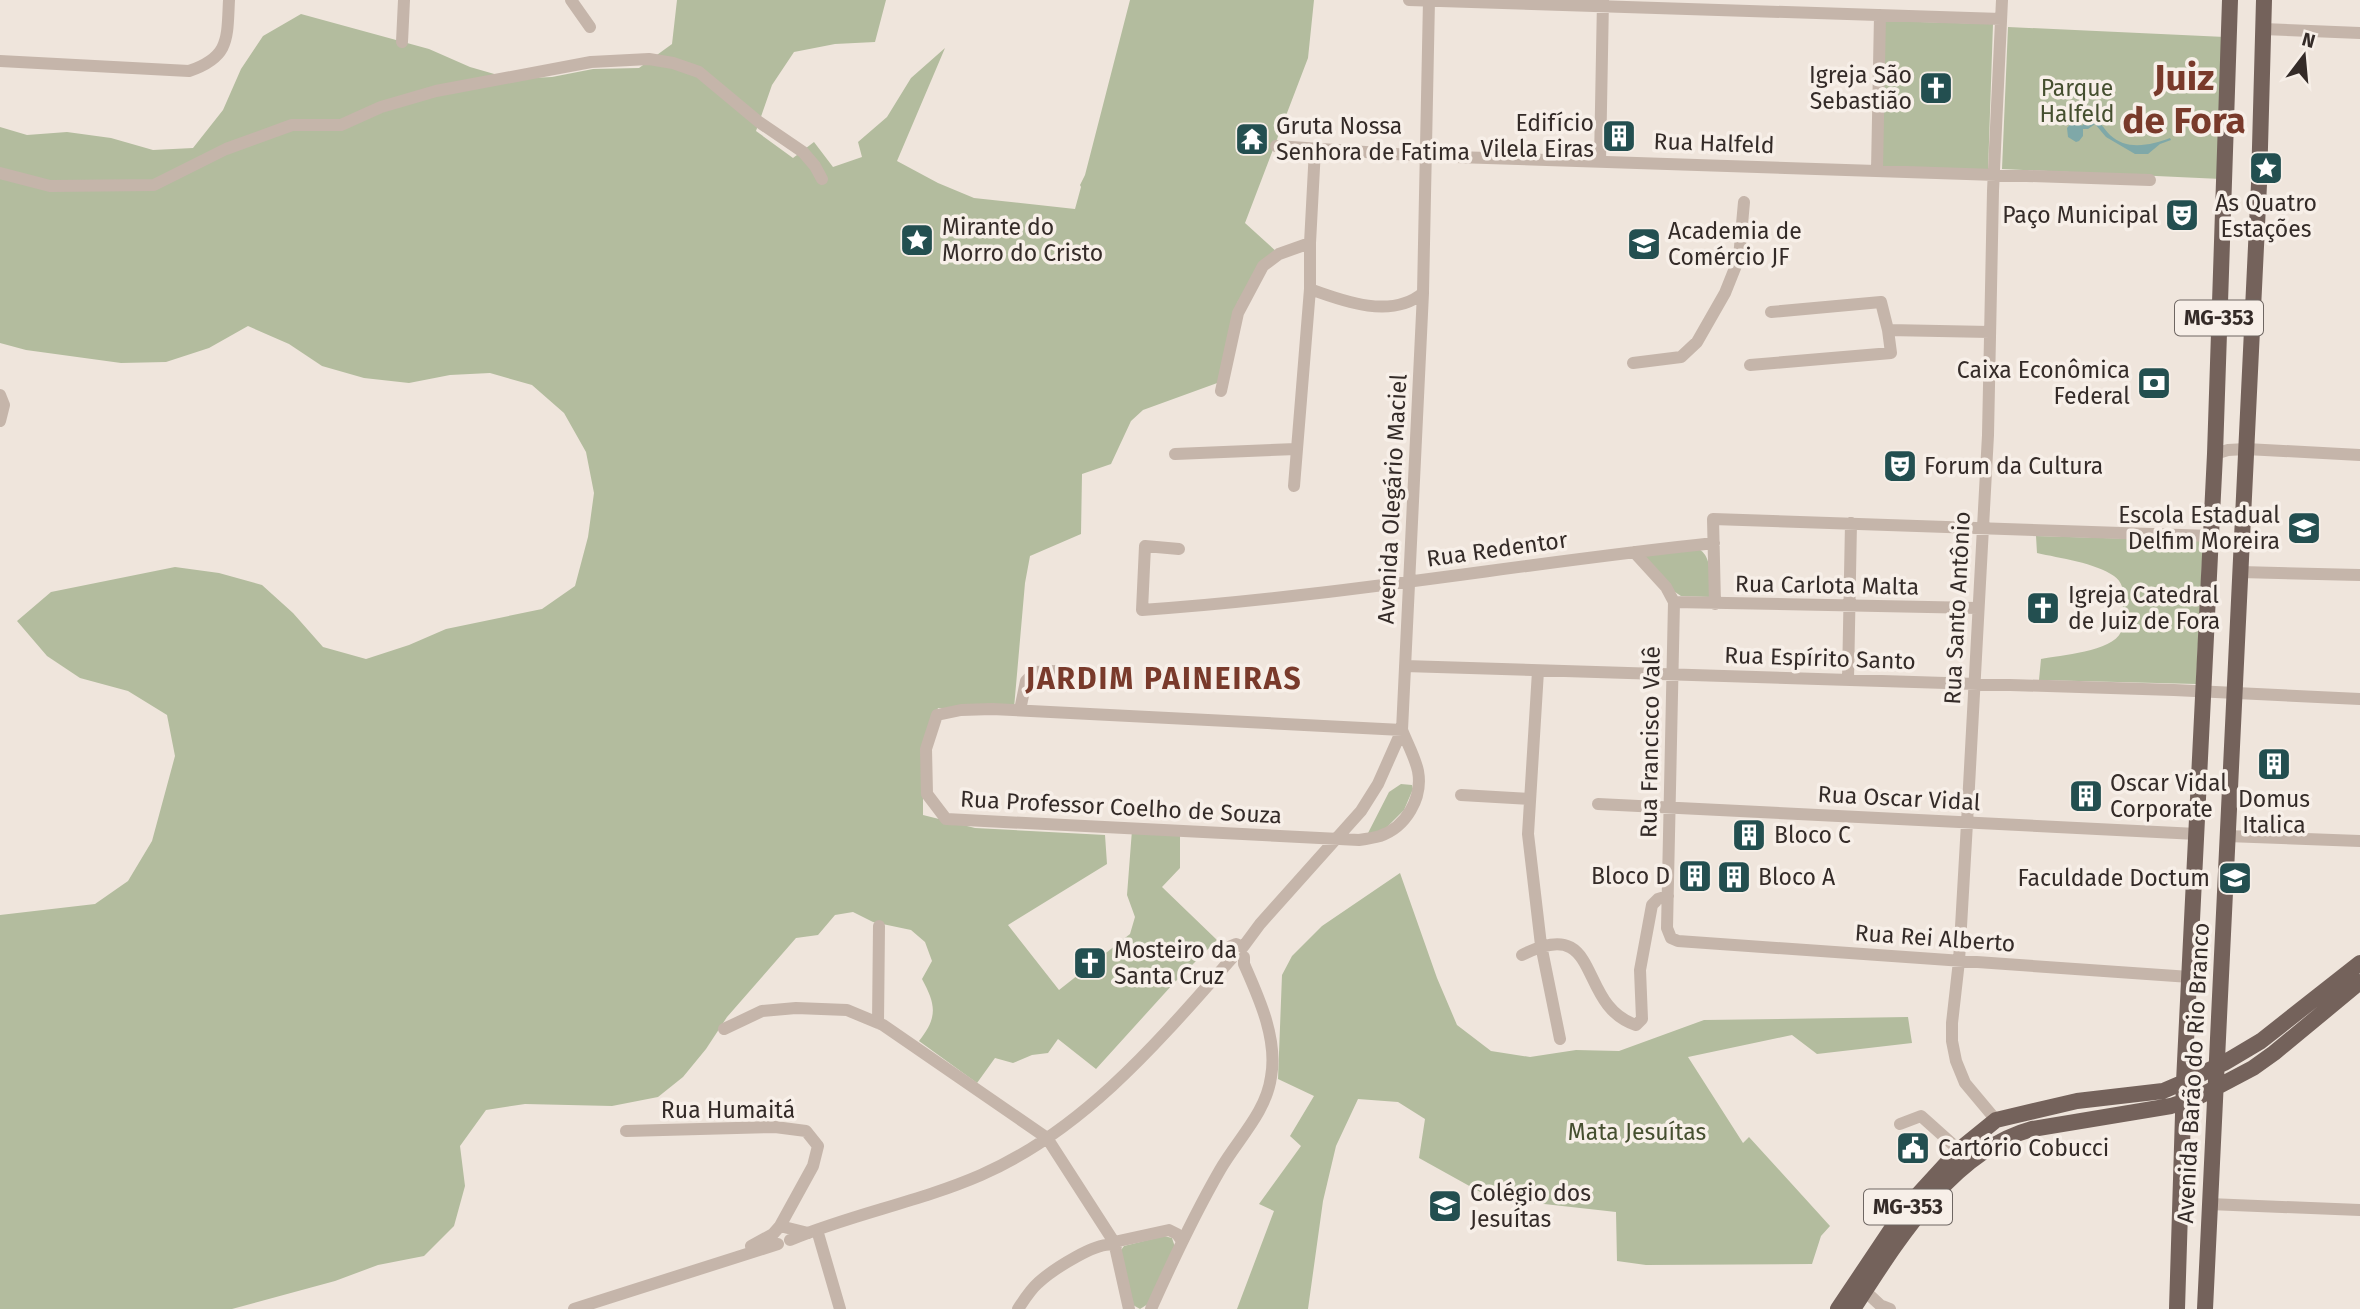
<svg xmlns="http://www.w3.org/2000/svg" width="2360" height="1309" viewBox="0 0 2360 1309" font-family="'Fira Sans',sans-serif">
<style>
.green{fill:#b3bc9e}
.water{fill:#7fa8a8}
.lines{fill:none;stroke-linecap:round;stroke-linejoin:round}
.minor{stroke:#c5b5aa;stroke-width:12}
.major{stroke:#74625b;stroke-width:16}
.labels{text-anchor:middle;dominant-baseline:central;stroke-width:7;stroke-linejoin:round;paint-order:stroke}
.shield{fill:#f7efe8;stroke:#6e6662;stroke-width:2}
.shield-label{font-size:21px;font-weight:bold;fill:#342b28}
.poi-label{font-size:23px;fill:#342b28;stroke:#f7efe8;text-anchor:start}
.park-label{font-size:23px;fill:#454f2f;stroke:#f7efe8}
.street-label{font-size:23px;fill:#342b28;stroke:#f7efe8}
.district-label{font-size:30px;font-weight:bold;letter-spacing:2px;fill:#793a2b;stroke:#f7efe8}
.town-label{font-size:37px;font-weight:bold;fill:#793a2b;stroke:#f7efe8}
</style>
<rect width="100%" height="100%" fill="#efe5dc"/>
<path class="green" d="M677,0H886L875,42L835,44L794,52L772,85L756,131L793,158L814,142L833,167L862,157L858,142L887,117L911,78L945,48L897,161L938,183L974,198L1075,209L1081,187L1080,185L1085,175L1130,0H1314L1308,58L1245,223L1279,254L1238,301L1220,382L1143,410L1131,421L1111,464L1082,474L1081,534L1030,556L1025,583L1014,708H938L923,746V815L975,828L1105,835L1107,864L1008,925L1059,990L1130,934L1135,917L1127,895L1132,830L1180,833V868L1162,887L1217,940L1173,984L1096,1069L1058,1039L1048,1053L1032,1055L1013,1063L995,1058L977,1083L919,1041C938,1017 936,1005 922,979L932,961L925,942L911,930L873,922L853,912L835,915L818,935L796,938L727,1017L706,1049L683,1077L658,1097L612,1106L525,1104L486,1110L460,1146L465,1186L454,1226L424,1256L378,1265L335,1281L232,1309H0V915L95,904L128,881L152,841L175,756L167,715L128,691L80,678L47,656L17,621L51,592L175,567L219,573L262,585L293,613L323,647L366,659L409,645L446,629L542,609L575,586L588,537L594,493L586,452L564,413L532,385L490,373L450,375L409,383L364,378L322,366L289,344L248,326L209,348L166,362L121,363L26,350L0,343V127L27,135L67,132L111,138L153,150L193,148L223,110L241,69L263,36L301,14L429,49L470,67L512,79L552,77L593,69L639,68L672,44Z
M1884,21L1993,24L1988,171L1879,167Z
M2008,27L2225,37L2221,179L2002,169Z
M2036,536L2203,541L2196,684L2039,680L2041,659C2060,655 2112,652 2121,632C2124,625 2122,614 2123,605C2123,594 2125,584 2114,576C2096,563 2059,558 2037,553Z
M1697,548C1714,556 1709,580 1710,597L1681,596L1672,590L1641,554Z
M1401,784L1412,785L1413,789L1404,810L1385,829L1367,835L1389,792Z
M1400,873L1437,978L1457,1025L1491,1051L1530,1057L1576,1050L1619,1051L1704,1020L1908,1017L1912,1043L1817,1054L1792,1035L1688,1057L1743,1143L1749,1137L1830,1226L1821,1236L1812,1264L1646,1265L1617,1261L1616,1212L1491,1198L1419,1158L1425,1119L1398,1102L1358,1099L1336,1146L1323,1201L1308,1309H1237L1274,1211L1259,1204L1301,1146L1290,1136L1314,1096L1278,1079L1282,975L1292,956L1322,926Z
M1164,1236L1172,1238L1175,1247L1148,1304L1140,1309L1133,1305L1121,1250L1124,1246Z"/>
<path class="water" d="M2094,120C2103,124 2104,129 2110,135C2127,151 2151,145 2170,138L2171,140L2160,144L2148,154H2135L2106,137L2095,124L2088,129H2083V136L2079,141L2076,142L2068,137L2067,128L2072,122L2079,123L2082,126L2086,121Z"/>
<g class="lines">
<path class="minor" d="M571,0L590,27
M1409,0L2001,19
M2263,29L2360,33
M402,42L404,0
M0,61L189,71C230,57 227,39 229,0
M1276,146L1425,156L2150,180
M1600,161L1603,0
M1877,170L1880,15
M0,173L50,186L154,185L226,149L292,125H341L381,107L436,91L591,62L649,59L673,63L699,72L759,122L803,152L815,166L822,179
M1310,289C1345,302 1392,319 1423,293
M1771,312L1881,302L1888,330
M1633,363L1681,357L1697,342L1725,293L1739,258L1744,202
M1750,365L1891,353L1888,330L1990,332
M1221,391L1238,313L1263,266L1279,254L1310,243
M0,395L4,405L0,421
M1175,454L1296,449
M2215,454L2228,450L2246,449L2360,455
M1294,486L1310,289V243L1315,149
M1179,549L1145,546L1142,610C1334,597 1523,563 1714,543
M1634,552L1666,587L1674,602L1667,928L1671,938L1678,941L2190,977
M2240,572L2360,575
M1674,602L1978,608
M1715,604L1713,519L2211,536
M1405,666L2174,690L2360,699
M1538,671L1528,834L1541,945L1560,1039
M1848,680L1851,523
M992,709L1402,730C1407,743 1415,757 1418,771C1423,798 1406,827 1380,836C1373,838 1366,839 1359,840L946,819L927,794L926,749L937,715L961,710Z
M1020,710L1026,681L1035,672L1056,671
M1461,795L1530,799
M1598,804L2197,834
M2227,836L2360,841
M1243,947L1260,924L1361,811L1378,784L1402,730L1423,293L1429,0
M1522,955C1604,913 1575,1005 1636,1025L1642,1019L1640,970L1652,905L1658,899L1668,896
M1232,958L1229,954L1231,946L1236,944L1243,947
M878,1023L879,926
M724,1029L762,1011L796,1008L847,1010L883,1025L1047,1138L1114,1242L1129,1309
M1996,1120L1965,1083L1956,1061L1952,1041V1023L1959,961L1967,823L1988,435L1993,191L2002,0
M1900,1124L1921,1116L1959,1150
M626,1131L775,1127L806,1131L818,1146L813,1166L780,1226
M2209,1204L2360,1210
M817,1230L840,1309
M790,1240C852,1214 919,1202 981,1175C1084,1130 1159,1041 1232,958
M1114,1242L1169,1230L1177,1234L1182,1241
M751,1246L773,1234L780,1226L808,1233
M1865,1291L1880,1305L1890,1309
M574,1309L778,1244
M1018,1309C1024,1300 1030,1290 1038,1283C1051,1271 1100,1238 1116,1246
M1151,1309C1172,1262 1194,1215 1220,1170C1237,1140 1266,1113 1271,1077C1278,1039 1259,998 1244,964V957"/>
<path class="major" d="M1838,1309L1905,1209L1959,1150L1996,1120L2077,1101L2163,1091L2184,1082L2224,1063L2261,1041L2360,963
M1853,1309C1896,1243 1951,1151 2032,1129L2171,1106L2200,1096L2253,1068L2274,1053L2360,982
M2177,1309L2184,1082L2215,454L2230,0
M2205,1309L2259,184L2264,0"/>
</g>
<defs>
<g id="church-square" transform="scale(1.75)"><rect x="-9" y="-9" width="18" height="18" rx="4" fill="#234f50" stroke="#f7efe8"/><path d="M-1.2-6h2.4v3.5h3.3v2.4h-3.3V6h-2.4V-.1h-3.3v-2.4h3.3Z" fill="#fff"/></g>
<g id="building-square" transform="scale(1.75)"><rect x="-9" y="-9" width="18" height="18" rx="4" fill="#234f50" stroke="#f7efe8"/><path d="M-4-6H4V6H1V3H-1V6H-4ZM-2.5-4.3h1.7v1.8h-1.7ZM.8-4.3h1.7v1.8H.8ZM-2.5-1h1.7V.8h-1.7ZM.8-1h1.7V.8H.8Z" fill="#fff"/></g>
<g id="temple-square" transform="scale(1.75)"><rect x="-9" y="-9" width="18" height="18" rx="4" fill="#234f50" stroke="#f7efe8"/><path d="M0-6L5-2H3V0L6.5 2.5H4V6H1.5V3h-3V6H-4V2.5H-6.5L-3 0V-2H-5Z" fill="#fff"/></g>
<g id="sight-square" transform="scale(1.75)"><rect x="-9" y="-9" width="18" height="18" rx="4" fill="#234f50" stroke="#f7efe8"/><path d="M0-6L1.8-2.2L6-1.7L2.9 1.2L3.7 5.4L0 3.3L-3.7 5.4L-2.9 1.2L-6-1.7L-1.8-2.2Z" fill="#fff"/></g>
<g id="theatre-square" transform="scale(1.75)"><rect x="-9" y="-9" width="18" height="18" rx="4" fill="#234f50" stroke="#f7efe8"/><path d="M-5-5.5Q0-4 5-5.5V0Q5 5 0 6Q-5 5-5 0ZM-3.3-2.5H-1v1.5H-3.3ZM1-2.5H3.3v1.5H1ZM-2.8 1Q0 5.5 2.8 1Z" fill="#fff"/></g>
<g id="school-square" transform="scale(1.75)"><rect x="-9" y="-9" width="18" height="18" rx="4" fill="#234f50" stroke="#f7efe8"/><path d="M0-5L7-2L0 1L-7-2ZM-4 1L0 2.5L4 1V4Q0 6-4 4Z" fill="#fff"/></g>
<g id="bank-square" transform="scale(1.75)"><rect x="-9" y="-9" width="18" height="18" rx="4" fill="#234f50" stroke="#f7efe8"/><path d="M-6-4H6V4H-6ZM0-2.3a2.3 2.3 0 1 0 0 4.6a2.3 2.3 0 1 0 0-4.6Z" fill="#fff"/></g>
<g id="university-square" transform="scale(1.75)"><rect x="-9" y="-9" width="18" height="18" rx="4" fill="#234f50" stroke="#f7efe8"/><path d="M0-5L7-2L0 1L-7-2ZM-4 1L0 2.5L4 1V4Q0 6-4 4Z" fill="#fff"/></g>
<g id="civic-square" transform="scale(1.75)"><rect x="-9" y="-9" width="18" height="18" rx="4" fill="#234f50" stroke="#f7efe8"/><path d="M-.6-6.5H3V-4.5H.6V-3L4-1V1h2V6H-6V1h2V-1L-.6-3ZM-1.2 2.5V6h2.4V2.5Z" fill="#fff"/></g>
</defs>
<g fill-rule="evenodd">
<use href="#church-square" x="1936" y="88"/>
<use href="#building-square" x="1619" y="136"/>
<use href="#temple-square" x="1252" y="139"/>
<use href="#sight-square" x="2266" y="168"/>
<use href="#theatre-square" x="2182" y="215"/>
<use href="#sight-square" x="917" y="240"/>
<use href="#school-square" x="1644" y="244"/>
<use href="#bank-square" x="2154" y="383"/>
<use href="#theatre-square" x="1900" y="466"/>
<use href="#school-square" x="2304" y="528"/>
<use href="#church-square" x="2043" y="608"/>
<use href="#building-square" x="2274" y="764"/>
<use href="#building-square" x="2086" y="796"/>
<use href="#building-square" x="1749" y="835"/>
<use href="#building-square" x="1695" y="876"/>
<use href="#building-square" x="1734" y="877"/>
<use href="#university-square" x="2235" y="878"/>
<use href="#church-square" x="1090" y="963"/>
<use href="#civic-square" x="1913" y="1148"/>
<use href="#school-square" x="1445" y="1206"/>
</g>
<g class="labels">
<g class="shield">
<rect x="2175" y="300.5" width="88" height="35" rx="5"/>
<rect x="1864" y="1189.5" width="88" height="35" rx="5"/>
</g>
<g class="shield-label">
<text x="2219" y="318">MG-353</text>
<text x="1908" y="1207">MG-353</text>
</g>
<g class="poi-label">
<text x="1912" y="75" text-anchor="end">Igreja São<tspan x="1912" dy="26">Sebastião</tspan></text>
<text x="1594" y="123" text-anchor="end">Edifício<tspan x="1594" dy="26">Vilela Eiras</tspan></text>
<text x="1276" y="126">Gruta Nossa<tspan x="1276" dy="26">Senhora de Fatima</tspan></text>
<text x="2266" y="203" text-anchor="middle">As Quatro<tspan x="2266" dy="26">Estações</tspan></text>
<text x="2158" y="215" text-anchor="end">Paço Municipal</text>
<text x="942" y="227">Mirante do<tspan x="942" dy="26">Morro do Cristo</tspan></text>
<text x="1668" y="231">Academia de<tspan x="1668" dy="26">Comércio JF</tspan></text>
<text x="2130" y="370" text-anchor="end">Caixa Econômica<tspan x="2130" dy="26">Federal</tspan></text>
<text x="1924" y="466">Forum da Cultura</text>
<text x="2280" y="515" text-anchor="end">Escola Estadual<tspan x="2280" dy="26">Delfim Moreira</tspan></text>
<text x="2068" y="595">Igreja Catedral<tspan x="2068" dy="26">de Juiz de Fora</tspan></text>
<text x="2110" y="783">Oscar Vidal<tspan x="2110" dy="26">Corporate</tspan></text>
<text x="2274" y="799" text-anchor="middle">Domus<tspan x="2274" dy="26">Italica</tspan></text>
<text x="1774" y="835">Bloco C</text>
<text x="1670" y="876" text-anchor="end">Bloco D</text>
<text x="1758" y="877">Bloco A</text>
<text x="2210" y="878" text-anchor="end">Faculdade Doctum</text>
<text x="1114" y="950">Mosteiro da<tspan x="1114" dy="26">Santa Cruz</tspan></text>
<text x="1938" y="1148">Cartório Cobucci</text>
<text x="1470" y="1193">Colégio dos<tspan x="1470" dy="26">Jesuítas</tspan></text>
</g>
<g class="park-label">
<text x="2077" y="88">Parque<tspan x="2077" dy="26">Halfeld</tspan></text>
<text x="1637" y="1132">Mata Jesuítas</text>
</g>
<g class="street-label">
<text transform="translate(1714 143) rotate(2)">Rua Halfeld</text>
<text transform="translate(1392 499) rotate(-87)">Avenida Olegário Maciel</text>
<text transform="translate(1497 549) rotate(-8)">Rua Redentor</text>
<text transform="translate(1827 585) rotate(1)">Rua Carlota Malta</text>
<text transform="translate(1957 608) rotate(-87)">Rua Santo Antônio</text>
<text transform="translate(1820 658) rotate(2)">Rua Espírito Santo</text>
<text transform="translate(1650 742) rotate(-89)">Rua Francisco Valê</text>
<text transform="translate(1899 798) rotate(3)">Rua Oscar Vidal</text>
<text transform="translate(1121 807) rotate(3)">Rua Professor Coelho de Souza</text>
<text transform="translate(1935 938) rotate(4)">Rua Rei Alberto</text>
<text transform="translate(2193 1073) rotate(-87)">Avenida Barão do Rio Branco</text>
<text x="728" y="1110">Rua Humaitá</text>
</g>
<g class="district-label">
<text x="1164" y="679">JARDIM PAINEIRAS</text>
</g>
<g class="town-label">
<text x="2184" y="77">Juiz<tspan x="2184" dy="43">de Fora</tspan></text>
</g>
</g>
<g transform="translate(2304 56) rotate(16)" stroke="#f7efe8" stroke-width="5" paint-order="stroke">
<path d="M0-5L12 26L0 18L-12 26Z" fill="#342b28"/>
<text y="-10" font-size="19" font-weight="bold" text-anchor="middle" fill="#342b28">N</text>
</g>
</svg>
